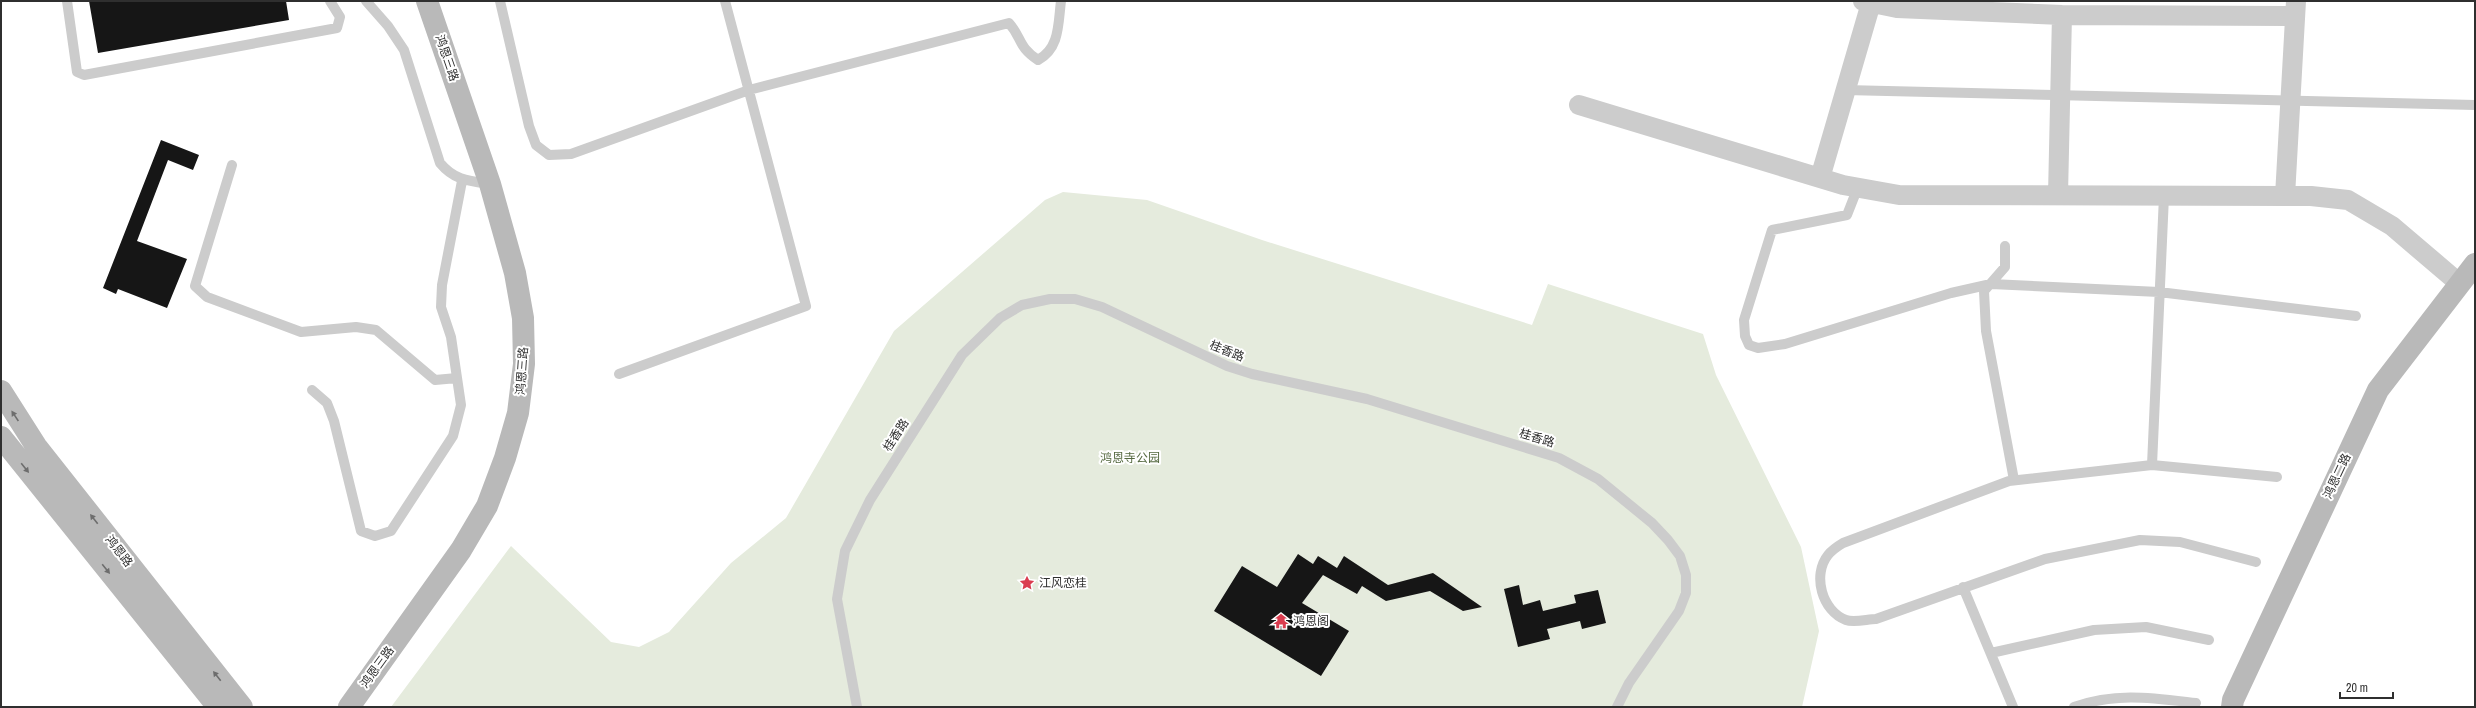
<svg xmlns="http://www.w3.org/2000/svg" width="2476" height="708" viewBox="0 0 2476 708" font-family="'Archivo Narrow','Noto Sans SC',sans-serif">
<style>
.green{fill:#e5ebdd}
.building{fill:#161616}
.lines{fill:none;stroke-linecap:round;stroke-linejoin:round}
.lane{stroke:#ccc;stroke-width:10}
.street{stroke:#ccc;stroke-width:20}
.secondary{stroke:#b9b9b9;stroke-width:22}
.oneway{fill:#6d6d6d}
.labels{text-anchor:middle;dominant-baseline:central;stroke-width:4;stroke-linejoin:round;paint-order:stroke}
.street-label{font-size:12px;fill:#2f2f2f;stroke:#fff}
.park-label{font-size:12px;fill:#54683f;stroke:#fff}
.poi-label{font-size:12px;fill:#2f2f2f;stroke:#fff;text-anchor:start}
</style>
<rect width="100%" height="100%" fill="#fff"/>
<path class="green" d="M1063,192L1147,200L1262,240L1532,325L1548,284L1703,334L1716,375L1801,547L1819,631L1802,707H391L511,546L611,642L639,647L669,632L731,563L786,518L894,331L1045,200Z"/>
<path class="building" d="M89,1H286L289,20L98,53Z
M161,140L199,155L193,170L168,160L137,241L187,259L167,308L118,289L116,294L103,288Z
M1298,554L1313,564L1318,556L1337,568L1344,556L1388,585L1433,573L1482,607L1463,611L1430,591L1386,601L1362,586L1357,594L1323,575L1302,603L1349,631L1321,676L1214,611L1242,566L1277,587Z
M1519,585L1523,605L1540,600L1543,611L1576,603L1574,595L1598,590L1606,623L1582,629L1580,621L1547,629L1550,639L1518,647L1504,589Z"/>
<g class="lines">
<path class="lane" d="M67,1L77,72L84,75L337,28L340,17L330,1
M366,1L388,26L404,50L440,163C454,180 468,181 490,184
M500,1L529,126L536,145L549,155L571,154L749,90L1009,23C1022,38 1018,47 1038,60C1060,48 1058,24 1061,1
M1845,90L2475,105
M232,165L195,286L207,297L301,332L356,327L376,330L435,380L457,378
M1858,187L1847,215L1772,230L1744,320L1745,336L1749,345L1758,348L1785,344L1951,293L1991,284L2159,292L2356,316
M2005,246V267L1984,291L1986,331L2014,480
M619,374L806,306L725,1
M312,390L327,403L334,421L361,531L375,536L391,531L453,436L461,405L451,337L441,307L442,285L462,181
M2152,465L2164,196
M2256,562L2180,542L2140,540L2045,559L1876,619C1868,619 1854,623 1846,620C1822,611 1812,575 1828,555C1832,550 1838,546 1843,543L2009,481L2152,465L2277,477
M1963,587L2013,707
M1991,653L2094,630L2146,627L2209,640
M857,707L837,599L845,551L870,500L962,355L1000,318L1022,305L1050,299H1075L1102,307L1227,366L1252,374L1367,399L1559,458L1598,479L1652,523L1668,540L1680,556L1686,575V593L1679,611L1629,683L1617,707
M2074,707C2116,692 2153,698 2196,703"/>
<path class="street" d="M1863,1L1897,8L2062,15L2295,16
M1579,105L1843,185L1899,195L2311,196L2348,200L2392,226L2460,284
M1820,178L1871,3
M2058,195L2062,15
M2285,196L2296,1"/>
<path class="secondary" d="M1,391L36,446L242,707
M1,437L218,707
M349,707L461,550L487,506L505,458L518,413L524,364L523,318L515,273L490,184L427,1
M2232,707L2233,700L2378,390L2475,264"/>
</g>
<defs><path id="oneway-solid" d="M-6-.8H1V-3.2L6.5 0L1 3.2V.8H-6Z"/></defs>
<g class="oneway">
<use href="#oneway-solid" transform="translate(15 416) rotate(-124)"/>
<use href="#oneway-solid" transform="translate(25 468) rotate(51)"/>
<use href="#oneway-solid" transform="translate(94 519) rotate(-128)"/>
<use href="#oneway-solid" transform="translate(106 569) rotate(51)"/>
<use href="#oneway-solid" transform="translate(217 676) rotate(-128)"/>
</g>
<defs>
<g id="sight-bare" transform="scale(1.2)"><path d="M0-6L1.8-2.2L6-1.7L2.9 1.2L3.7 5.4L0 3.3L-3.7 5.4L-2.9 1.2L-6-1.7L-1.8-2.2Z" fill="#da3c4f" stroke="#fff" stroke-width="2.5" paint-order="stroke"/></g>
<g id="temple-bare" transform="scale(1.2)"><path d="M0-6L5-2H3V0L6.5 2.5H4V6H1.5V3h-3V6H-4V2.5H-6.5L-3 0V-2H-5Z" fill="#da3c4f" stroke="#fff" stroke-width="2.5" paint-order="stroke"/></g>
</defs>
<g fill-rule="evenodd">
<use href="#sight-bare" x="1027" y="583"/>
<use href="#temple-bare" x="1281" y="621"/>
</g>
<g class="labels">
<g class="street-label">
<text transform="translate(447 58) rotate(71)">鸿恩三路</text>
<text transform="translate(1227 351) rotate(22)">桂香路</text>
<text transform="translate(522 371) rotate(-86)">鸿恩三路</text>
<text transform="translate(896 435) rotate(-57)">桂香路</text>
<text transform="translate(1537 438) rotate(17)">桂香路</text>
<text transform="translate(2337 476) rotate(-65)">鸿恩二路</text>
<text transform="translate(119 551) rotate(52)">鸿恩路</text>
<text transform="translate(377 667) rotate(-54)">鸿恩三路</text>
</g>
<g class="park-label">
<text x="1130" y="458">鸿恩寺公园</text>
</g>
<g class="poi-label">
<text x="1039" y="583">江风恋桂</text>
<text x="1293" y="621">鸿恩阁</text>
</g>
</g>
<rect width="2476" height="708" fill="none" stroke="#2f2f2f" stroke-width="4"/>
<path d="M2340 692v6h53v-6" fill="none" stroke="#2f2f2f" stroke-width="2"/>
<text x="2346" y="692" font-size="12" fill="#2f2f2f" stroke="#ffffff" stroke-width="3" paint-order="stroke">20 m</text>
</svg>
